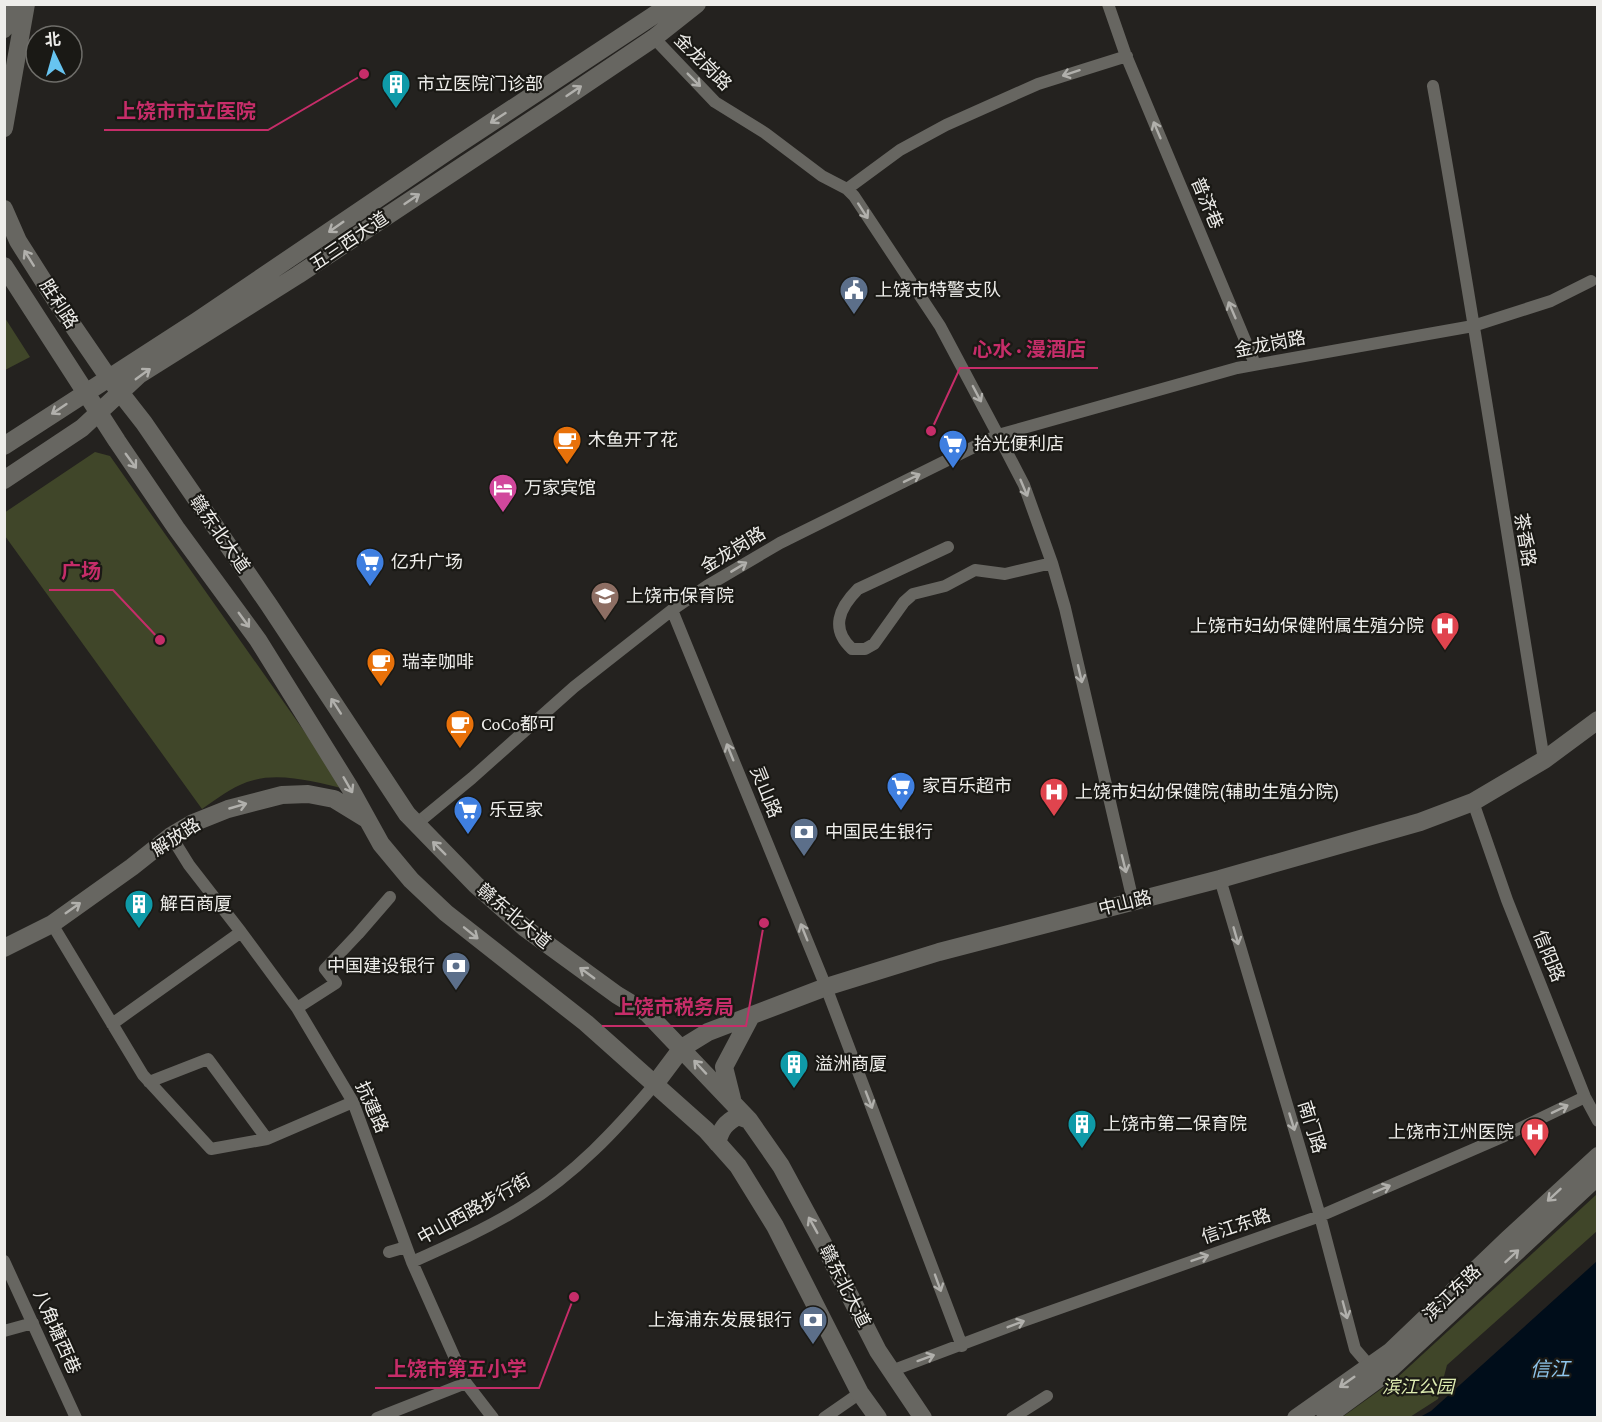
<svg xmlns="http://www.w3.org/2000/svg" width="1602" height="1422" viewBox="0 0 1602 1422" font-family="'Crimson Pro','Noto Sans SC',serif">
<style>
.green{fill:#404629}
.water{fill:#000d1a}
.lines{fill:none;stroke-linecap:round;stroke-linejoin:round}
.street{stroke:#676661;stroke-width:12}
.secondary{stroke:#676661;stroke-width:18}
.oneway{stroke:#b1b0ac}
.labels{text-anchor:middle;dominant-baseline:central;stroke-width:4.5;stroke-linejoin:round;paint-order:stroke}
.street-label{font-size:18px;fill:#eeedea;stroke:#1a1915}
.poi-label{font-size:18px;fill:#eeedea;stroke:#1a1915;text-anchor:start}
.park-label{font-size:18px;font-style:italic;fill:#deecb1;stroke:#1a1915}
.water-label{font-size:20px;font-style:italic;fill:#8fc6ec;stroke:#1a1915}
.leader{fill:none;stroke:#c62d69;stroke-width:2}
.callout-dot{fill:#c62d69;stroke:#1a1915;stroke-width:2}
.callout-label{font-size:20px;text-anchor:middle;font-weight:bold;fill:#c62d69;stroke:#1a1915;stroke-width:4.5;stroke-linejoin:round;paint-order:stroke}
</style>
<rect width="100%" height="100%" fill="#24221f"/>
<path class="green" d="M5,318L30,357L5,370H4Z
M95,452L110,456L345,789C315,782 278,771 247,782C231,788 216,799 202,809L5,536L4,513Z
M1597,1194V1231L1447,1365L1438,1399L1410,1417L1341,1418L1398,1377Z"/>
<path class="water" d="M1597,1261V1417H1420L1431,1411Z"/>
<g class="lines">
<path class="street" d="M1108,4L1125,53L1255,364
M654,38L715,102L765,133L822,176L847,189L854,196L940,326L998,435L1024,485L1052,563L1065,608L1133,901
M1433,86C1473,310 1507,535 1544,760
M847,189L900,150L946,125L1038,84L1127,56
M948,547L858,589C839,608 830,629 852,649H865L874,644L904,602L913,594L945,586L975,570L1005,574L1052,563
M672,610L826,987L962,1346
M1473,802L1507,900L1585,1097L1598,1121
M415,825L472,778L574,687L672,610L707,586L780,543L998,435L1237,368L1473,326L1551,301L1591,281
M171,836L189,865L241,932L297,1008L353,1102L412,1262L466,1383L493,1418
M1220,879L1320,1216L1355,1349L1374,1371
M52,924L143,1075L211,1149L267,1139L353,1102
M297,1008L336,983L325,969L358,934L390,897
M112,1024L241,932
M149,1082L208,1059L267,1139
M389,1252L406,1247
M4,1261L76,1418
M412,1262C450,1245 488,1228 523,1206C575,1174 616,1130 655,1084
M4,1331L33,1323
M891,1371L1018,1323L1320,1216L1502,1137L1585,1097
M377,1418L466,1383
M824,1418L860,1393
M1012,1418L1047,1396"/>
<path class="secondary" d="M4,29L10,4
M4,128L26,4
M4,209L18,241L58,304L108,377L144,423L269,605L407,814L476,885L525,928L617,995L647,1013L749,1120L781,1166L827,1251L878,1351L923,1418
M4,266L117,441L176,528L258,640L350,788L381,844L411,880L446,913L586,1023L706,1130L738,1166L775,1226L860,1393L878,1418
M4,446L197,321L451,149L671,4
M4,480L82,428L139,375L298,275L559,102L654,38L697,4
M4,948L52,924L132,867L171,836L193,823L228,809L282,795L308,794L334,799L365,818
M655,1084L682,1048L708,1032L826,987L939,952L1220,879L1420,822L1473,802L1544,760L1598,720
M732,1099L724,1067L751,1016
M717,1143C721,1129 725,1123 738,1116L749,1120
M1296,1418L1391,1351L1508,1239L1598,1156
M1325,1418L1385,1374L1598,1176"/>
</g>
<defs><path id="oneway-shaft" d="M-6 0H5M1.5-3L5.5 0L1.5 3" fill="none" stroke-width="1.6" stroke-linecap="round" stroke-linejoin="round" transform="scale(1.5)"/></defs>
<g class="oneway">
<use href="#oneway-shaft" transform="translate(1071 73) rotate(162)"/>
<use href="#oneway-shaft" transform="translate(694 80) rotate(45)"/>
<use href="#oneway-shaft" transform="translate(574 91) rotate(-34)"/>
<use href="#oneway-shaft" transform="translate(498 118) rotate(147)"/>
<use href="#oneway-shaft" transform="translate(1157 130) rotate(-113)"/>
<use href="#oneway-shaft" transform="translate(412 199) rotate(-34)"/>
<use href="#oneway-shaft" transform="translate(863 211) rotate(57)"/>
<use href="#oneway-shaft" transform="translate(336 227) rotate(145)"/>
<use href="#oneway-shaft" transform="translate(29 258) rotate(-122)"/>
<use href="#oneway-shaft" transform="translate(1232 310) rotate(-113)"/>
<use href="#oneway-shaft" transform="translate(143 374) rotate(-36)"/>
<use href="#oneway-shaft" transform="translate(977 394) rotate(62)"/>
<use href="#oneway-shaft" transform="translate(59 409) rotate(146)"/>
<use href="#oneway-shaft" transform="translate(131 461) rotate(54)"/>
<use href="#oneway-shaft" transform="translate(912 478) rotate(-26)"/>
<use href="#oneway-shaft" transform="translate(1024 488) rotate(67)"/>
<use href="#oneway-shaft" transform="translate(739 567) rotate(-31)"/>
<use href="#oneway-shaft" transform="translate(244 620) rotate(54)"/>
<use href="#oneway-shaft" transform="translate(1080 674) rotate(77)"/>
<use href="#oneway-shaft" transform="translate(336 706) rotate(-123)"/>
<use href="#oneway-shaft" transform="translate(730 752) rotate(-112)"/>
<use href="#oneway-shaft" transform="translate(348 785) rotate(60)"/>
<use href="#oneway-shaft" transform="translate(238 806) rotate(-16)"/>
<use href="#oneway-shaft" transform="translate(439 848) rotate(-135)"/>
<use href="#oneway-shaft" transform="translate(1124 864) rotate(76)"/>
<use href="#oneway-shaft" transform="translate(73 908) rotate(-35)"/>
<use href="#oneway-shaft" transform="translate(804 932) rotate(-112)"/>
<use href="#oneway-shaft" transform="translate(471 933) rotate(39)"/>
<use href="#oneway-shaft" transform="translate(1236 936) rotate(74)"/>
<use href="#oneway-shaft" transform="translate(587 973) rotate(-144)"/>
<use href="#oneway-shaft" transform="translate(700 1067) rotate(-133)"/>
<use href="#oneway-shaft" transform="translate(869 1100) rotate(69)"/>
<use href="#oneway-shaft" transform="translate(1560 1109) rotate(-26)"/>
<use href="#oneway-shaft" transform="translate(1292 1122) rotate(73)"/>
<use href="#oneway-shaft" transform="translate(1382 1189) rotate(-23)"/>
<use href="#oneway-shaft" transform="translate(1554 1195) rotate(137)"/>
<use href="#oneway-shaft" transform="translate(813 1225) rotate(-119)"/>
<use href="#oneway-shaft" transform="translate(1512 1256) rotate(-43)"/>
<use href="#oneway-shaft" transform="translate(1200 1258) rotate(-19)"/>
<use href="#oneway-shaft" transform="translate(938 1283) rotate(70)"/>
<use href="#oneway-shaft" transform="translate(1345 1310) rotate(75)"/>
<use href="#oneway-shaft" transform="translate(1016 1324) rotate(-21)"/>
<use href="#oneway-shaft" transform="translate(926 1358) rotate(-20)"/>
<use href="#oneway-shaft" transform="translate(1347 1382) rotate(145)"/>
</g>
<defs>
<g id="building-pin" transform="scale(1.5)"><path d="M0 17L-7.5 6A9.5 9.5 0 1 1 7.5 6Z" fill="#0f9aa8" stroke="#1a1915"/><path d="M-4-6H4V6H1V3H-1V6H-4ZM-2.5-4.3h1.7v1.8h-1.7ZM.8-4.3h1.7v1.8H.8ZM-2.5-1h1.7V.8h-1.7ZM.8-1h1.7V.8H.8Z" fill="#fff"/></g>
<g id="civic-pin" transform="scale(1.5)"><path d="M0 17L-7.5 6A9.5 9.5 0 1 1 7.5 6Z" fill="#5c6f8a" stroke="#1a1915"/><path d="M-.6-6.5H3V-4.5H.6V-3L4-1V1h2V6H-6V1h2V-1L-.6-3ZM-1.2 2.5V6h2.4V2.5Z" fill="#fff"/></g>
<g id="cafe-pin" transform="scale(1.5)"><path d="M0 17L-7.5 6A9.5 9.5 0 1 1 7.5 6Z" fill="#e8710a" stroke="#1a1915"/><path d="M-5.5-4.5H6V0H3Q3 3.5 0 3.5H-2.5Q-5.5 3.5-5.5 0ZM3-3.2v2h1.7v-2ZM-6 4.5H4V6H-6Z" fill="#fff"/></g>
<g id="supermarket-pin" transform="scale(1.5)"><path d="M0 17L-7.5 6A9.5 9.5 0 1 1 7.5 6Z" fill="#3f7fe0" stroke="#1a1915"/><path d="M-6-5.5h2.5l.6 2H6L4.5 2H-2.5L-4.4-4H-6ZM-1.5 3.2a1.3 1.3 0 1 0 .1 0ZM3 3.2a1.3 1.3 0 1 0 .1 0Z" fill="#fff"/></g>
<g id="hotel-pin" transform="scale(1.5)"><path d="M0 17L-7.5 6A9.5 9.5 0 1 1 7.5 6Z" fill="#d1479c" stroke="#1a1915"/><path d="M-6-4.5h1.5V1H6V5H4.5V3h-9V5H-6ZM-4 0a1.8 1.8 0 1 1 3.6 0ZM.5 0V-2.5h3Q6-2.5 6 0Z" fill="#fff"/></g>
<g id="school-pin" transform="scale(1.5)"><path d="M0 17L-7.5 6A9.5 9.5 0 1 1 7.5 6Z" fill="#8d6e63" stroke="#1a1915"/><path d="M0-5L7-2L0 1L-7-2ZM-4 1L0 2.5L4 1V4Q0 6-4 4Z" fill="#fff"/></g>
<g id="hospital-pin" transform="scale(1.5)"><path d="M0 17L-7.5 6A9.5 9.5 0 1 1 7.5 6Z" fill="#e0444e" stroke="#1a1915"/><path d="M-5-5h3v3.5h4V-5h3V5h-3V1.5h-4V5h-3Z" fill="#fff"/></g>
<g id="bank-pin" transform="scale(1.5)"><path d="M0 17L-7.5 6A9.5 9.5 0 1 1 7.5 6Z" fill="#5c6f8a" stroke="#1a1915"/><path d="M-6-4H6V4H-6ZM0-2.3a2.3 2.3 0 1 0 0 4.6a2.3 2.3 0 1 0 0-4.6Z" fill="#fff"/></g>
</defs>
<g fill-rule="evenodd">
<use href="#building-pin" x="396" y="84"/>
<use href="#civic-pin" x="854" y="290"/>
<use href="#cafe-pin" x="567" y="440"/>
<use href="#supermarket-pin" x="953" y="444"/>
<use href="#hotel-pin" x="503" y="488"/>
<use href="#supermarket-pin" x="370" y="562"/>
<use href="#school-pin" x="605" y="596"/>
<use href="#hospital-pin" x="1445" y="626"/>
<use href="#cafe-pin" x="381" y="662"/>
<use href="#cafe-pin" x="460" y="724"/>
<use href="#supermarket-pin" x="901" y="786"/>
<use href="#hospital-pin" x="1054" y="792"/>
<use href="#supermarket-pin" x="468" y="810"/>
<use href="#bank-pin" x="804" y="832"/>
<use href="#building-pin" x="139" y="904"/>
<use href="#bank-pin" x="456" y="966"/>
<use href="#building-pin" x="794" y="1064"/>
<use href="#building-pin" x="1082" y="1124"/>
<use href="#hospital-pin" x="1535" y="1132"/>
<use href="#bank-pin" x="813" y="1320"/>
</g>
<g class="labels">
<g class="street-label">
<text transform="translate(703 62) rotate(45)">金龙岗路</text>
<text transform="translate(1207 203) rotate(67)">普济巷</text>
<text transform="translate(349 241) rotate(-34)">五三西大道</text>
<text transform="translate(59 304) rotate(57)">胜利路</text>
<text transform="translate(1270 344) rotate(-11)">金龙岗路</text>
<text transform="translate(220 534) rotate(55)">赣东北大道</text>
<text transform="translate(1525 540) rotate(81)">茶香路</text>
<text transform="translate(733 550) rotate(-31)">金龙岗路</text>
<text transform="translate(766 792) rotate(68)">灵山路</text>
<text transform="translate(176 837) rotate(-33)">解放路</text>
<text transform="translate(1125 903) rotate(-14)">中山路</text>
<text transform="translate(514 916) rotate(40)">赣东北大道</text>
<text transform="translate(1549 956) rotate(68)">信阳路</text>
<text transform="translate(372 1107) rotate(66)">抗建路</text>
<text transform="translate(1312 1127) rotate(73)">南门路</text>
<text transform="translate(474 1209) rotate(-29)">中山西路步行街</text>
<text transform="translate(1236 1226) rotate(-19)">信江东路</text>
<text transform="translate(845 1286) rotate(63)">赣东北大道</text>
<text transform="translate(1452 1293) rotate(-44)">滨江东路</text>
<text transform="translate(57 1332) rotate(66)">八角塘西巷</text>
</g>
<g class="poi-label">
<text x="417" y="84">市立医院门诊部</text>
<text x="875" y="290">上饶市特警支队</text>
<text x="588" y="440">木鱼开了花</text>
<text x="974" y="444">拾光便利店</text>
<text x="524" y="488">万家宾馆</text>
<text x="391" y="562">亿升广场</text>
<text x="626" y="596">上饶市保育院</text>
<text x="1424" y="626" text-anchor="end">上饶市妇幼保健附属生殖分院</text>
<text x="402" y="662">瑞幸咖啡</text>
<text x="481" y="724">CoCo都可</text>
<text x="922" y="786">家百乐超市</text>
<text x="1075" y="792">上饶市妇幼保健院(辅助生殖分院)</text>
<text x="489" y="810">乐豆家</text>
<text x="825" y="832">中国民生银行</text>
<text x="160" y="904">解百商厦</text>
<text x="435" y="966" text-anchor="end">中国建设银行</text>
<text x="815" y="1064">溢洲商厦</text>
<text x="1103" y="1124">上饶市第二保育院</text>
<text x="1514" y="1132" text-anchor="end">上饶市江州医院</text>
<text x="792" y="1320" text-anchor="end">上海浦东发展银行</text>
</g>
<g class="park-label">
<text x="1418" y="1387">滨江公园</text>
</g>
<g class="water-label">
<text x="1550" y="1369">信江</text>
</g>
</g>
<path class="leader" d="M364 74L268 130H104M931 431L960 368H1098M160 640L113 590H49M764 923L746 1026H602M574 1297L539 1388H375"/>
<g class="callout-dot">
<circle cx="364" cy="74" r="6"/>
<circle cx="931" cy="431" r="6"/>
<circle cx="160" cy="640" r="6"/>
<circle cx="764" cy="923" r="6"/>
<circle cx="574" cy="1297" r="6"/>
</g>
<g class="callout-label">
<text x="186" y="118">上饶市市立医院</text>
<text x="1029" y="356">心水 · 漫酒店</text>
<text x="81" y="578">广场</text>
<text x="674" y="1014">上饶市税务局</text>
<text x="457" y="1376">上饶市第五小学</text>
</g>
<rect width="1602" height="1422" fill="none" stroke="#eeedea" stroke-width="12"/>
<g transform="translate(54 54) rotate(355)"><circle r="28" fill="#1a1915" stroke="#6f6e6a" stroke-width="1.5"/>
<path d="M0-4.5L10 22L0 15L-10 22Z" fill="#67c4f0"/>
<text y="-9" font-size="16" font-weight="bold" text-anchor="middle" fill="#eeedea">北</text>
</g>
</svg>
